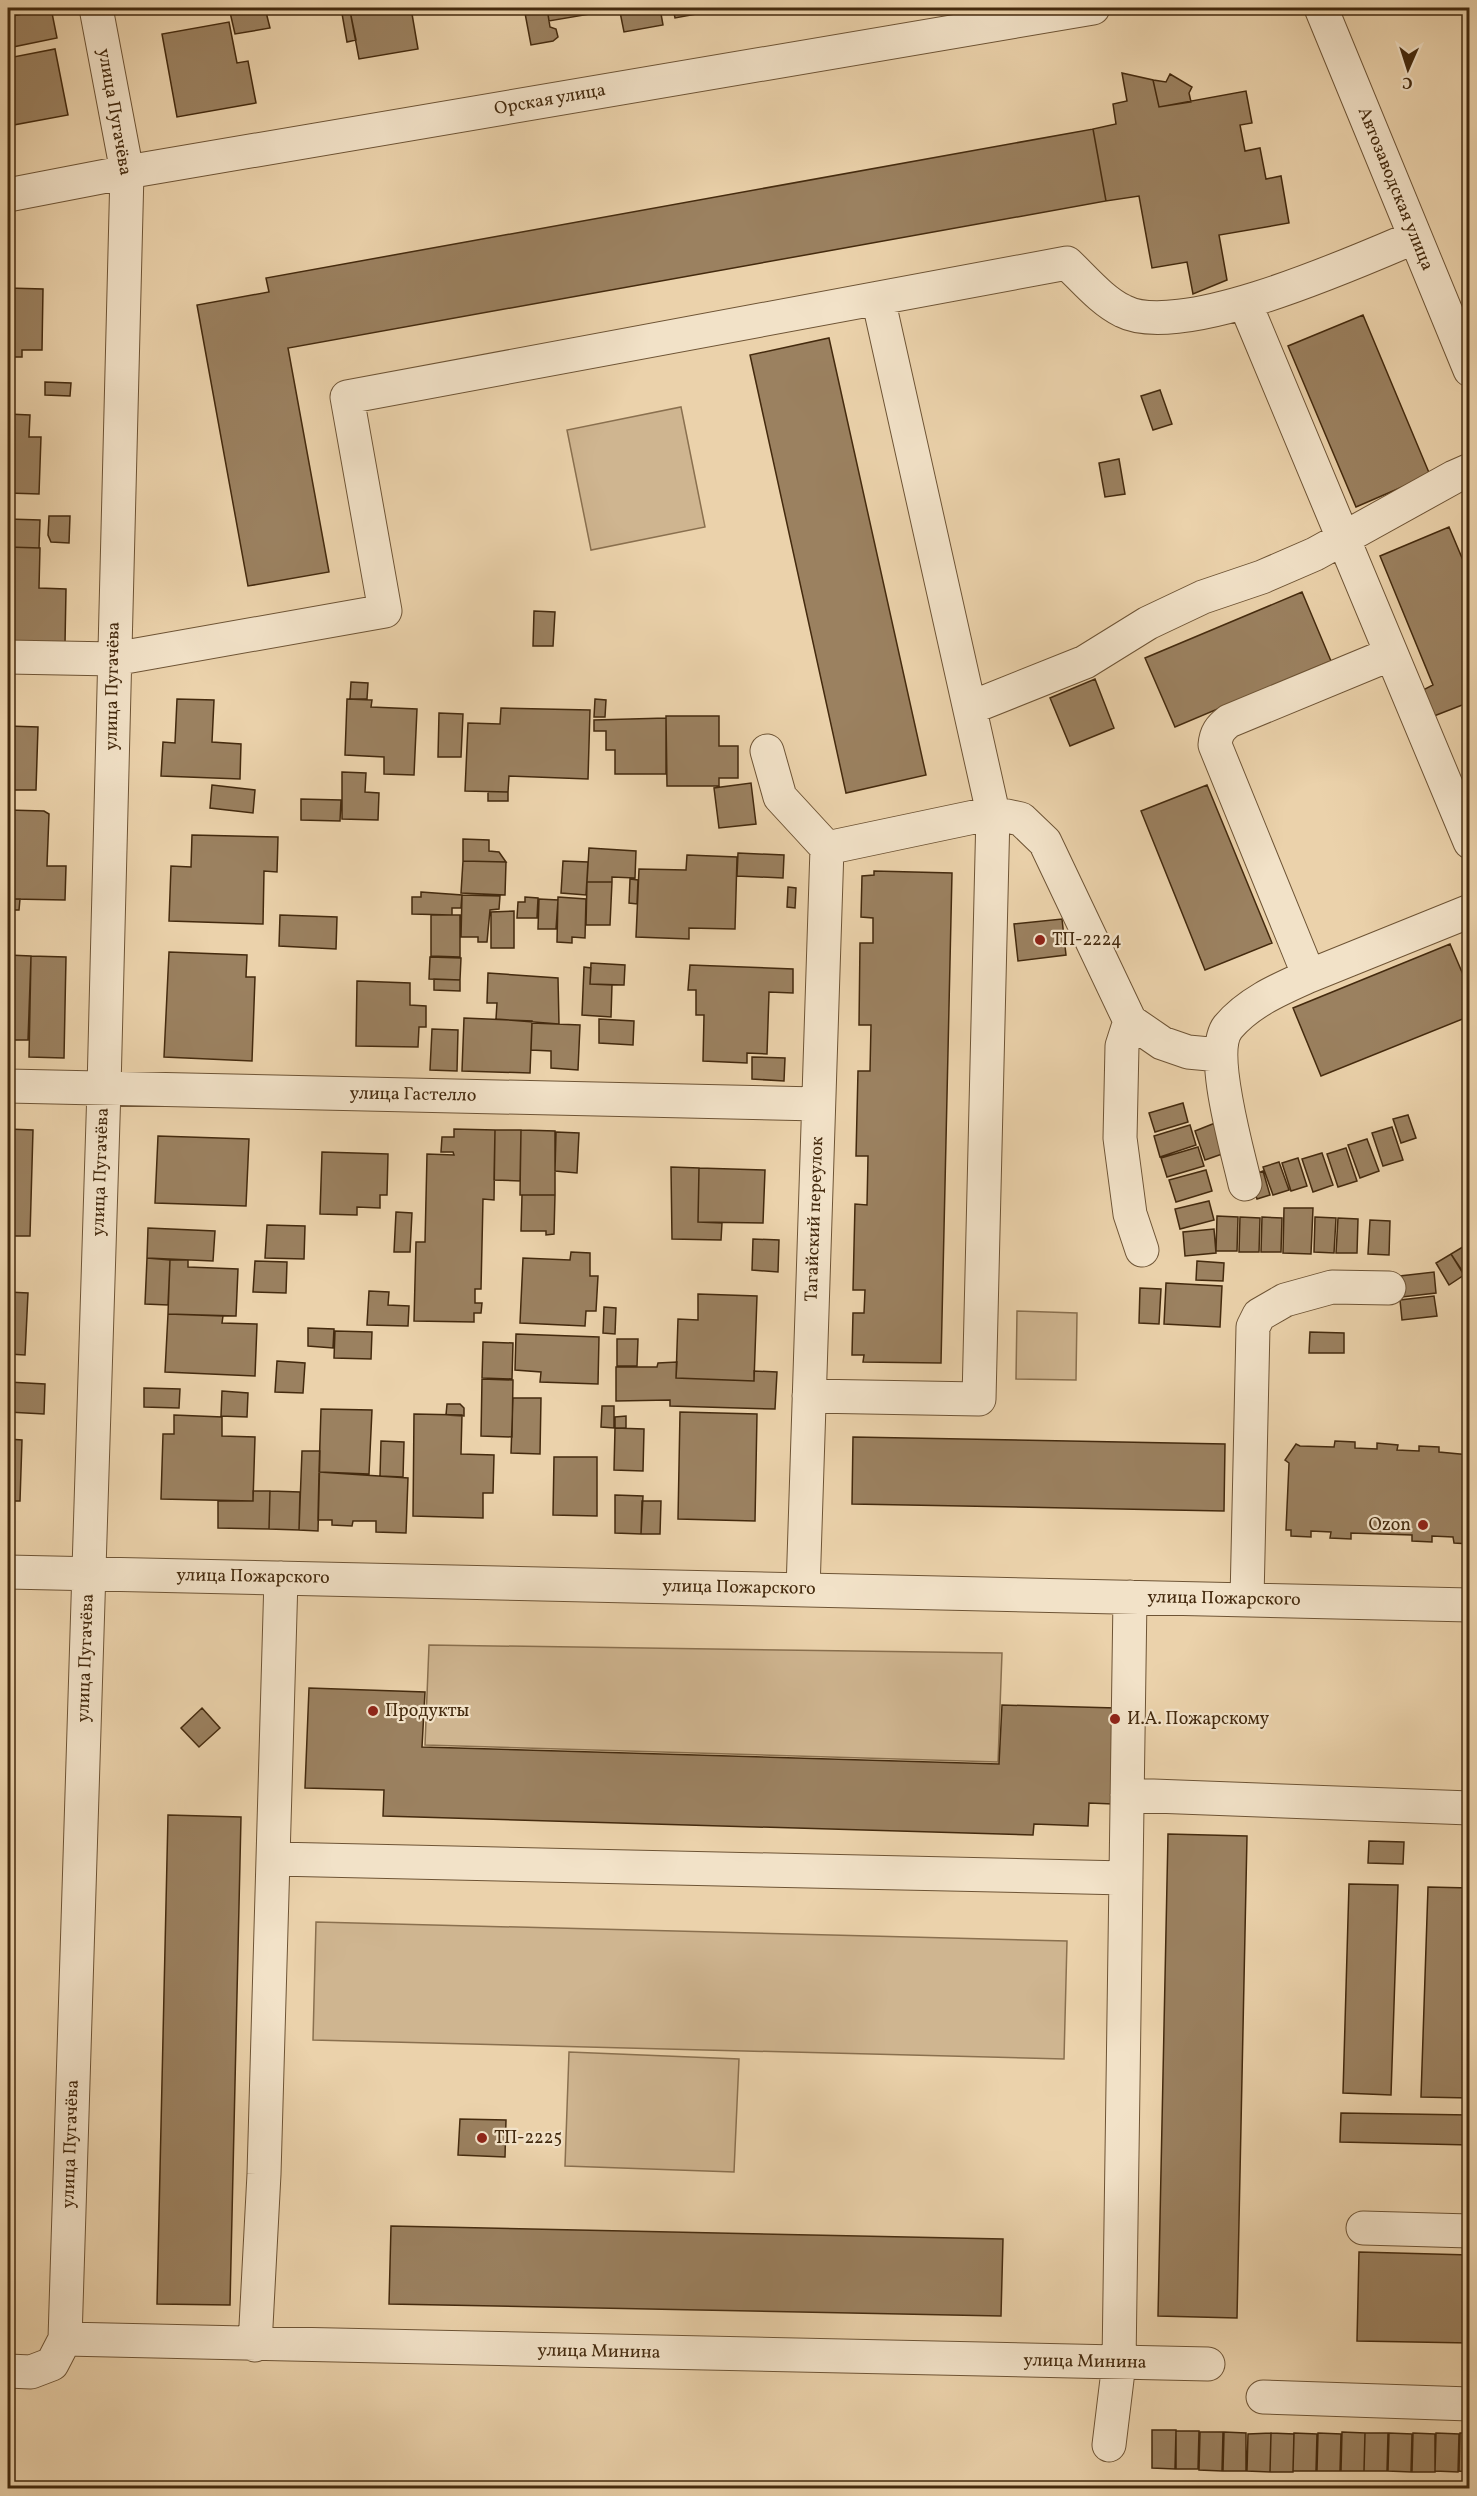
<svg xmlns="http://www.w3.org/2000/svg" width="1477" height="2496" viewBox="0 0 1477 2496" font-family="Vollkorn,serif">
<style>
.green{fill:#cfb590;stroke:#8a704f;stroke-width:1.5}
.building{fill:#9b8160;stroke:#442a0e;stroke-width:1.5}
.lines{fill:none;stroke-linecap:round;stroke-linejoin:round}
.minor-casing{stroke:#6e5435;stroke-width:35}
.minor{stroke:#f2e2c8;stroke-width:33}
.poi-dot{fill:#8f2418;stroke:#f2e2c8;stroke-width:2}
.labels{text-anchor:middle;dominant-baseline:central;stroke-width:4.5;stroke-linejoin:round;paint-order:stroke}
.street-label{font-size:18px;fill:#442a0e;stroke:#f2e2c8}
.poi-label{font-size:18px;fill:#442a0e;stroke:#f2e2c8;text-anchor:start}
</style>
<rect width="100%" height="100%" fill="#ebd2ab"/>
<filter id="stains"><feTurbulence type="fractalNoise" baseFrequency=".00333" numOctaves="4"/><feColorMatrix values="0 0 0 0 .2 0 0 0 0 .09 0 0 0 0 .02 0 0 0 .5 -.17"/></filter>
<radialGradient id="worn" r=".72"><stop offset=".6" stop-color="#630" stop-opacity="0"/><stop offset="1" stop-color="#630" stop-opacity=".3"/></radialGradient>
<path class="green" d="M681,407L705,527L591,550L567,430Z
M1017,1311L1077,1313L1076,1380L1016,1379Z
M429,1645L1002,1653L998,1762L425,1745Z
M316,1922L1067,1941L1064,2059L313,2040Z
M569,2052L739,2059L734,2172L565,2166Z"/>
<path class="building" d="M8,8H38L39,9L8,15Z
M51,8L57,38L8,48V17Z
M229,8H265L270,28L235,34Z
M341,8H353L354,10L350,11L356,40L347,42Z
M370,8H411L418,49L359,59L350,11Z
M524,8H547L550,27L556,29L558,37L553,41L531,45Z
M547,8H601L602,12L549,21Z
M644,8H660L663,25L624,32L620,12Z
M673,8H696L697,14L675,18Z
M229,22L237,63L248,61L256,103L177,117L162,34Z
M55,49L68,115L8,126V58Z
M1122,73L1153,80L1159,107L1246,91L1252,123L1240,125L1245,151L1260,148L1266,179L1281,176L1289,223L1219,235L1227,280L1193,294L1187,262L1152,268L1139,196L1106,201L1093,129L1116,124L1113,104L1127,101Z
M1170,74L1192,87L1189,93L1191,102L1159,107L1153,80L1166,82Z
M1093,129L1106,201L288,348L329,572L248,586L197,305L269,292L266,278Z
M8,288L43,289L42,350H22V357H8Z
M1363,315L1430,475L1356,507L1288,346Z
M829,338L926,775L846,793L750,355Z
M45,382L71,383L70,396L45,395Z
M1160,390L1172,424L1153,430L1141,396Z
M8,414L30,415L29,437H41L39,494L8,493Z
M1119,459L1125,494L1105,497L1099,463Z
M49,516H70L69,543L51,542L48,535Z
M8,519L40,520L39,548L8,547Z
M1449,527L1470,577V702L1434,716L1423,690L1433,685L1380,556Z
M8,547L40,548L39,588L66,589L65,644L8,643Z
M1302,592L1331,661L1175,727L1145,658Z
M534,611L555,612L553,646H533Z
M1095,679L1114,728L1070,746L1050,698Z
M351,682L368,683L367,699H350Z
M177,699L214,700L212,742L241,744L240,779L161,776L163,742L175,743Z
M347,699L372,700L371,707L417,709L414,775L384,774V757L345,755Z
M595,699L606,700L605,717H594Z
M501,708L590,710L588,779L509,776L508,792L465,791L468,723L500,724Z
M439,713L463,714L461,757H438Z
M666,716H719V746H738V778H719V786H667Z
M666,718V774H615V750H606V731H594V720Z
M8,726L38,727L36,790H8Z
M342,772L366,773L365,792L379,793L378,820L342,819Z
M751,783L756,824L719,828L714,788Z
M212,785L255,790L253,813L210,808Z
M1207,785L1272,943L1205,970L1141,811Z
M488,792H508V801H488Z
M301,799L341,800L340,821L301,820Z
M8,810L44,811L49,814L47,866H66L65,900L13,899L14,886H8Z
M192,835L278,837L277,872L264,871L263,924L169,921L171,866L191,867Z
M463,839L489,840V851L499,852L506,862L463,861Z
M589,848L636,851L635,878L612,877V882H587Z
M738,853L784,855L783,878L737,876Z
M687,855L737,857L735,929L689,928V939L636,937L639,869L686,870Z
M463,861L506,862L505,895L461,893Z
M563,861L588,862L586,895L561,893Z
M874,871L952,873L941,1363L863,1362L864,1355H852L853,1313H864L865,1290H853L855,1204L867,1205L868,1156H856L858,1071H870L871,1025H859L860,943H873V918L861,917L862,876L874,875Z
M630,879L638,880L637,904L629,903Z
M587,882H612L610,925H586Z
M8,886H14L13,899H20L19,910H8Z
M788,887L796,888L795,908L787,907Z
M421,892L462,895L461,908H452V915L412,914V897H421Z
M462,895L500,896L499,909L490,910L487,942H478V937H461Z
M525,897L538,898L537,918H517L518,902H525Z
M558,897L586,899L585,938L572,937V943L557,942Z
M539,899L558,900L556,929H538Z
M514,911V948H491V912Z
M280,915L337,917L336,949L279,946Z
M431,915H460V957L431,956Z
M1062,919L1066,955L1018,961L1014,924Z
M1450,944L1470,991V1016L1321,1076L1293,1008Z
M169,952L247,955L246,977H255L252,1061L164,1057Z
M8,955L31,956L28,1040H8Z
M31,956L66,957L64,1058L29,1057Z
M430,957L461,958L460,980L429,979Z
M591,963L625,965L624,985L590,984Z
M690,965L793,969V993L769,992L767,1054L747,1053V1063L703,1061L704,1015H696V990H688Z
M584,967L591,968L590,984L612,985L611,1017L582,1015Z
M488,973L558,978L559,1024L496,1019L497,1003H487Z
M434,979L460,980V991L434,990Z
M357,981L410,983V1005L426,1006V1027H419L418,1047L356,1046Z
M464,1018L532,1021L530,1073L462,1071Z
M599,1019L634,1021L633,1045L599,1043Z
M532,1023L580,1025L578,1070L551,1068V1051L531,1050Z
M432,1029L458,1030L457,1071L430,1070Z
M752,1057L785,1058L784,1081L752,1079Z
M1183,1103L1188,1122L1155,1132L1149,1113Z
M1408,1115L1416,1138L1401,1143L1393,1119Z
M1215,1123L1225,1153L1205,1160L1195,1131Z
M1190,1125L1196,1145L1160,1157L1154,1136Z
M1392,1127L1403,1160L1383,1166L1372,1133Z
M8,1129L33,1130L30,1236H8Z
M454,1129L495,1130L494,1200L483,1199L481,1289H475V1303H482L481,1313H474V1322L414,1321L416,1242H425L427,1154L454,1155L453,1152H441L442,1137H454Z
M495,1130H521L520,1181L494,1180Z
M521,1130L555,1131V1195H520Z
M556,1132L579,1133L577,1173L555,1171Z
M158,1136L249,1139L246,1206L155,1203Z
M1367,1139L1379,1171L1360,1178L1348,1145Z
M1198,1147L1204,1166L1167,1177L1161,1158Z
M1346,1148L1357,1181L1338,1187L1327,1154Z
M322,1152L388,1154L387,1195H380V1208L357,1207V1215L320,1214Z
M1322,1153L1333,1185L1313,1192L1302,1159Z
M1298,1158L1307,1186L1291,1191L1282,1163Z
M1279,1162L1289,1190L1273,1195L1263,1167Z
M671,1167L699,1168L698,1222L722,1223L721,1240L672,1239Z
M699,1168L765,1170L763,1223L698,1222Z
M1206,1170L1212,1191L1176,1202L1169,1180Z
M1263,1171L1270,1195L1257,1199L1250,1176Z
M522,1195H555L554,1234L546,1235V1231H521Z
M1209,1201L1214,1220L1180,1229L1175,1209Z
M1284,1208H1313L1311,1254L1283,1253Z
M396,1212L412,1213L410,1252H394Z
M1217,1216L1238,1217L1237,1251H1216Z
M1240,1217L1260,1218L1259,1252H1239Z
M1262,1217L1282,1218L1281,1252H1261Z
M1315,1217L1336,1218L1334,1253L1314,1252Z
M1338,1218L1358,1219L1357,1253H1336Z
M1370,1220L1390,1221L1389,1255L1368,1254Z
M267,1225L305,1226L304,1259L265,1258Z
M148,1228L215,1231L213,1261L147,1258Z
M1214,1229L1216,1253L1185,1256L1183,1232Z
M753,1239L779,1240L778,1272L752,1270Z
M1466,1245L1470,1250V1272L1465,1275L1451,1254Z
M571,1252L590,1253V1276H598L596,1311H586L585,1326L520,1323L523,1258L570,1260Z
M1451,1254L1464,1275L1449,1285L1436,1263Z
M147,1258L170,1260L168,1305L145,1304Z
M170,1260H188V1267L238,1269L236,1316L168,1314Z
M255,1261L287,1262L286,1293L253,1292Z
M1197,1261L1224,1263L1223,1281L1196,1280Z
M1434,1272L1436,1293L1402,1297L1400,1276Z
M1166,1283L1222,1286L1220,1327L1164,1324Z
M1140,1288L1161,1289L1159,1324L1139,1323Z
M369,1291L389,1292L388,1305L409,1306L408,1326L367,1325Z
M8,1292L28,1293L25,1355L8,1354Z
M698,1294L757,1296L754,1381L676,1378L678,1319L698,1320Z
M1434,1296L1437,1316L1402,1320L1400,1300Z
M604,1307L616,1308L615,1334L603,1333Z
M168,1314L223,1316L222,1323L257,1324L255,1376L165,1372Z
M308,1328L334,1329L333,1348L308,1346Z
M335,1331L372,1332L371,1359L334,1358Z
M1310,1332L1344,1333V1353H1309Z
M516,1334L599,1337L598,1384L540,1382L541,1372L515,1370Z
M617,1339H638L637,1366H617Z
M483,1342L513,1343L512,1379L482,1378Z
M277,1361L305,1363L303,1393L275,1392Z
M677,1362L676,1378L754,1381V1371L777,1372L775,1409L670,1406V1400L616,1401V1367H657L658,1363Z
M482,1379L513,1380L512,1437L481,1436Z
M8,1382L45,1384L44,1414L8,1412Z
M144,1388L180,1389L179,1408L144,1407Z
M222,1391L248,1393L247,1417L221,1416Z
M513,1398H541L540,1454L511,1453Z
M447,1404H460L464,1408V1416L446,1415Z
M602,1406H614V1428L601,1427Z
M321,1409L372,1410L369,1474L319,1472Z
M680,1412L757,1414L755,1521L678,1519Z
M414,1414L462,1415L461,1454L494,1455L493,1493H483V1518L413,1516Z
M174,1415L222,1417V1436L255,1437L253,1501L161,1499L163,1434H174Z
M626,1416V1428H615V1417Z
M615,1428L644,1429L643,1471L614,1470Z
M853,1437L1225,1444L1224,1511L852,1504Z
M8,1439L22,1440L20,1501H8Z
M381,1441L404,1442L403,1477L380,1476Z
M1335,1441L1355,1442V1448L1377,1449V1443L1398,1445L1397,1450L1419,1451V1446L1439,1447V1452L1470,1455V1544L1454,1543L1453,1537L1432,1536V1542L1412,1541V1535L1381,1534L1351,1533V1539L1330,1538L1331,1532L1311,1531V1537L1291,1536V1530H1286L1289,1463L1285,1460L1296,1444L1300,1446L1334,1447Z
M302,1451H320L318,1531L299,1530Z
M554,1457H597V1516L553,1515Z
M319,1472L408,1478L406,1533L376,1532V1521H353L352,1526L332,1525V1520H318Z
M253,1491H270L269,1529L218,1528V1501H253Z
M270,1491L300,1492L299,1530L269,1529Z
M615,1495L643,1496L641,1534L615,1533Z
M642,1501H661L660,1534H641Z
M309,1688L425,1692L422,1747L999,1764L1002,1705L1116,1708L1113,1804L1089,1803L1088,1826L1034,1824L1033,1835L383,1816L384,1790L305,1788Z
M202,1708L220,1728L199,1747L181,1728Z
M168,1815L241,1817L230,2305L157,2304Z
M1168,1834L1247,1836L1237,2318L1158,2316Z
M1369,1841L1404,1842L1403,1864L1368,1863Z
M1349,1884L1398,1885L1391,2095L1343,2093Z
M1428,1887L1470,1888V2098L1421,2097Z
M1341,2113L1470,2115V2145L1340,2142Z
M460,2119L506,2120L505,2157L458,2155Z
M391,2226L1003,2239L1001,2316L389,2304Z
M1359,2252L1470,2255V2343L1357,2341Z
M1152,2430H1176L1175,2469L1152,2468Z
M1176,2431H1199L1198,2469H1176Z
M1200,2432H1223L1222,2471L1199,2470Z
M1224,2432L1246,2433V2471H1223Z
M1342,2432L1365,2433L1364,2471H1341Z
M1271,2433L1294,2434L1293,2472H1270Z
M1271,2433L1270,2472L1247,2471L1248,2434Z
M1294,2433L1317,2434L1316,2471H1293Z
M1318,2433L1341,2434L1340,2471H1317Z
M1365,2433H1388L1387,2471H1364Z
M1389,2433L1412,2434L1411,2472L1388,2471Z
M1413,2433L1435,2434V2472H1412Z
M1436,2433L1459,2434L1458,2472L1435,2471Z
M1460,2433H1470V2472L1459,2471Z"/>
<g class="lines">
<g class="minor-casing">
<path id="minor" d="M1321,8L1470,370
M8,195L127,172L1093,8
M878,298L993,813L1021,819L1045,842L1130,1021L1122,1046L1120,1138L1130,1214L1142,1250
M1245,303L1470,842
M1391,654L1229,721C1220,728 1216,733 1215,745L1309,976L1470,911
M8,657L114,659L385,611L347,397L1067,263C1084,279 1102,301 1123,311C1180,341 1356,262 1415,237
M970,708L1085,662L1148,623L1203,597L1262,577L1315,554L1454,477L1470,470
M767,751L780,797L827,848
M1130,1021L1162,1043L1188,1052L1220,1055
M8,1086L818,1104
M1245,1184C1238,1152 1208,1052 1228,1027C1249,1002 1280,989 1309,976
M809,1396L979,1399L993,813L827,848
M8,1572L1470,1605
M803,1590L827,848
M1247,1600L1253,1327L1259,1315L1285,1300L1332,1287L1389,1288
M1127,1795L1470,1808
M275,1859L1126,1878
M1363,2228L1470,2231
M65,2339L104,1088L127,172L96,8
M255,2345L264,2174L281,1578
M8,2371L31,2372L52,2364L65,2339L1208,2364
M1263,2397L1470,2404
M1109,2445L1119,2363L1130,1597"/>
</g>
<use href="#minor" class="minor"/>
</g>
<g class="poi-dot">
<circle cx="1040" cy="940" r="6"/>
<circle cx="1423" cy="1525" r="6"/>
<circle cx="373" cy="1711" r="6"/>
<circle cx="1115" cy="1719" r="6"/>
<circle cx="482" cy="2138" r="6"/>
</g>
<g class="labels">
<g class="street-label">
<text transform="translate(550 100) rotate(-10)">Орская улица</text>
<text transform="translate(114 112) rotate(80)">улица Пугачёва</text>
<text transform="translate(1395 189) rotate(68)">Автозаводская улица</text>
<text transform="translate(113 686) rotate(-89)">улица Пугачёва</text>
<text transform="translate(413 1095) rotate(1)">улица Гастелло</text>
<text transform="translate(101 1172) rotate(-88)">улица Пугачёва</text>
<text transform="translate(815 1219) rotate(-88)">Тагайский переулок</text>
<text transform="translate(253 1577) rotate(1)">улица Пожарского</text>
<text transform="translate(739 1588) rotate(1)">улица Пожарского</text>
<text transform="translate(1224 1599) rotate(1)">улица Пожарского</text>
<text transform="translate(86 1658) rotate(-88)">улица Пугачёва</text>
<text transform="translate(71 2144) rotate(-88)">улица Пугачёва</text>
<text transform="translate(599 2352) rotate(1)">улица Минина</text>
<text transform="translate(1085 2362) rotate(1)">улица Минина</text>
</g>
<g class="poi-label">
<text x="1052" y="940">ТП-2224</text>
<text x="1411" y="1525" text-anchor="end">Ozon</text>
<text x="385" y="1711">Продукты</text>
<text x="1127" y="1719">И.А. Пожарскому</text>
<text x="494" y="2138">ТП-2225</text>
</g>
</g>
<rect width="1477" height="2496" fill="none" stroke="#ebd2ab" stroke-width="30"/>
<rect x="9" y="9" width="1459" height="2478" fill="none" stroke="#442a0e" stroke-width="3"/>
<rect x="15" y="15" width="1447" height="2466" fill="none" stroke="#442a0e" stroke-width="1.5"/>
<g transform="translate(1408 69) rotate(183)" stroke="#f2e2c8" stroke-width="4.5" paint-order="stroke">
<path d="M0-4.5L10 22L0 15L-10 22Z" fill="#442a0e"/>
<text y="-9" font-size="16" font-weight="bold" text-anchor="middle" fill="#442a0e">С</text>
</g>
<rect width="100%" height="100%" filter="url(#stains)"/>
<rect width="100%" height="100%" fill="url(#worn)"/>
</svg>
